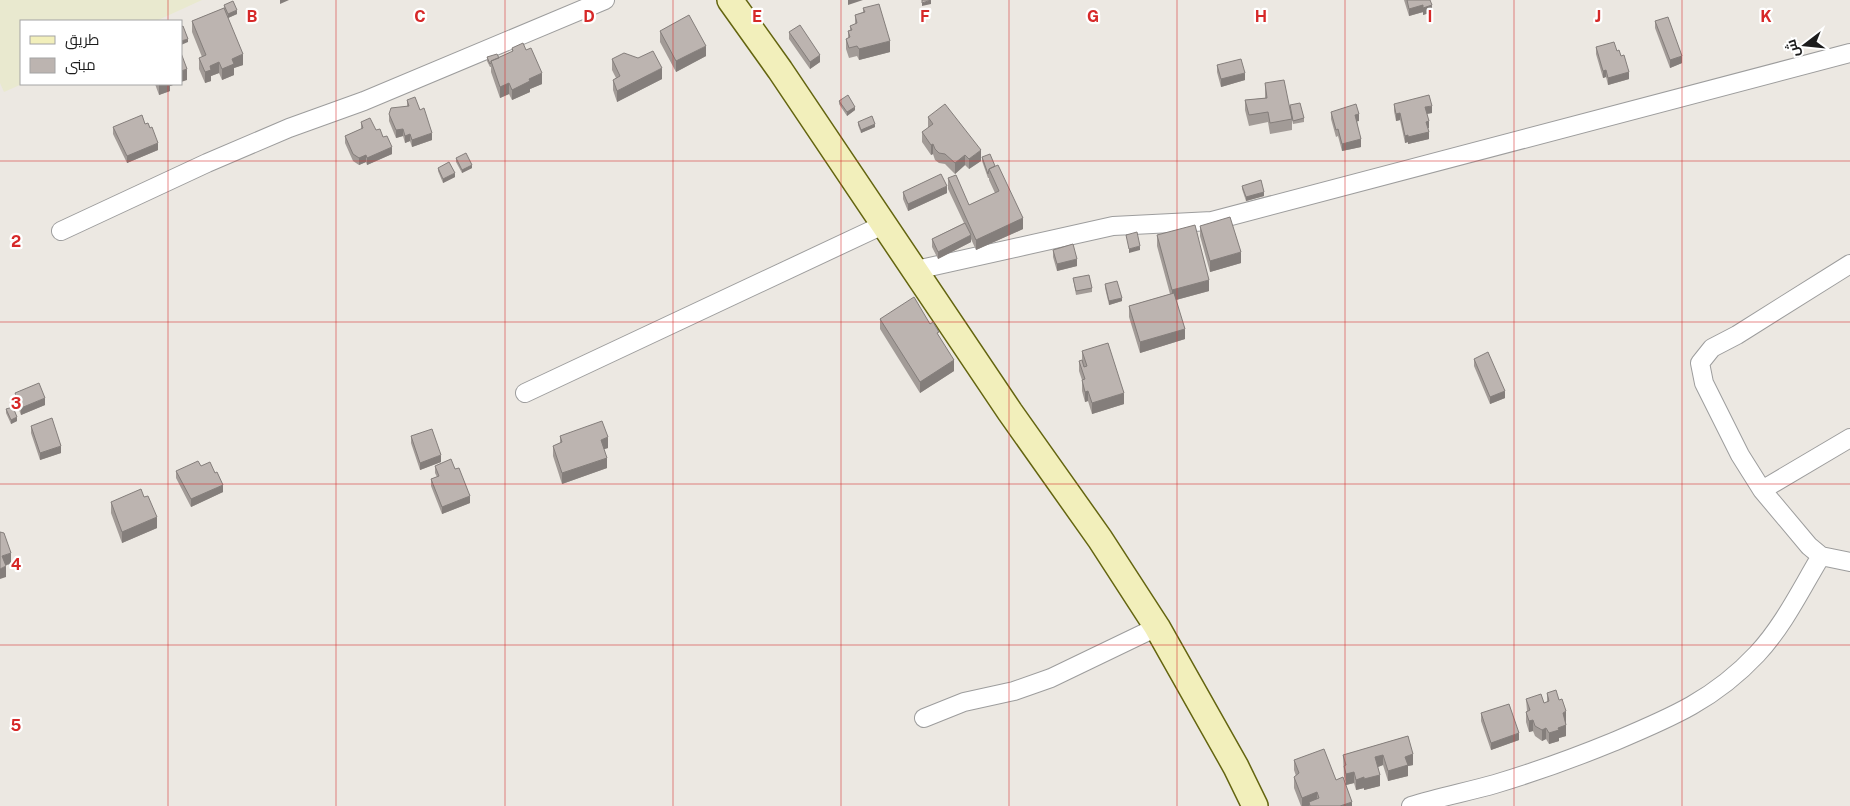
<svg xmlns="http://www.w3.org/2000/svg" width="1850" height="806" viewBox="0 0 1850 806" font-family="'Public Sans',Cairo,sans-serif">
<style>
.farmland{fill:#e9e9cf}
.lines{fill:none;stroke-linecap:round;stroke-linejoin:round}
.street-casing{stroke:#9d9d9d;stroke-width:20}
.secondary-casing{stroke:#646510;stroke-width:28}
.street{stroke:#fff;stroke-width:18}
.secondary{stroke:#f2efbb;stroke-width:25}
.wall{fill:#a29b97}
.shaded-wall{fill:#847e7b}
.building{fill:#bcb4b0;stroke:#847e7b}
.grid{fill:none;stroke:#d62828;stroke-width:1;stroke-opacity:0.55}
.grid-label{font-size:16px;text-anchor:middle;font-weight:bold;fill:#d62828;stroke:#fff;stroke-width:4.5;stroke-linejoin:round;paint-order:stroke}
</style>
<rect width="100%" height="100%" fill="#ece8e2"/>
<path class="farmland" d="M0,0H202L156,21H21L22,84L4,92L0,83Z"/>
<g class="lines">
<g class="street-casing">
<path id="street" d="M61,231L207,163L289,128L364,101L605,0
M1850,264L1737,335L1712,348L1700,363L1704,383L1740,455L1762,490L1809,546L1821,556L1850,562
M916,270L1113,226L1212,221L1850,53
M525,393L885,224
M1762,490L1850,438
M924,718L964,702L1014,691L1051,678L1157,627
M1411,806C1439,797 1467,792 1495,784C1535,772 1574,758 1613,742C1670,718 1714,700 1757,654C1784,625 1801,589 1821,556"/>
</g>
<g class="secondary-casing">
<path id="secondary" d="M730,0L780,70L1010,412L1100,539L1157,627L1236,767L1255,806"/>
</g>
<use href="#street" class="street"/>
<use href="#secondary" class="secondary"/>
</g>
<path class="wall" d="M1404,0H1430L1432,12L1423,15V12L1409,16Z
M224,5L237,14L228,18L243,65L234,68V75L222,80L219,73L211,76V81L205,83L199,69V58L202,57L192,32V21L224,8Z
M863,8L890,52L859,60L857,56L849,58L846,49V39L848,38V31L850,30V26L855,24V15L863,12Z
M1655,21L1682,63L1670,68L1655,28Z
M660,31L706,56L676,72L660,42Z
M789,32L820,62L810,69L789,39Z
M1596,47L1617,51L1629,79L1608,85L1606,77L1603,78L1596,54Z
M512,48L542,84L530,89V92L512,100L509,94L500,98L491,72V67H490L487,61V57L499,58L512,52Z
M612,59L662,79L617,102L613,90V80L616,78L612,70Z
M1217,65L1245,80L1221,87L1217,72Z
M1265,83L1290,109L1304,118V122L1293,124L1290,110L1292,119V130L1270,134L1268,122L1249,126L1245,110V100L1265,98Z
M155,84H176L170,86V91L159,95Z
M407,100L432,140L412,147L410,141L405,143L403,136L396,138L389,121V114L407,106Z
M839,101L855,110L847,116L839,104Z
M1394,104L1432,113L1427,114L1429,128H1428L1429,139L1408,144V142L1405,143L1400,120L1396,121L1394,111Z
M1331,112L1359,121H1357L1361,147L1342,151L1338,136L1336,137L1331,119Z
M928,117L981,161L969,169L965,165L955,174L945,164L939,163L935,160L933,154L931,155L922,142V132L928,128Z
M361,122L376,130L383,137L392,154L367,165L366,162L359,165L353,161L345,143V136L361,129Z
M858,122L875,127L861,133L858,125Z
M113,127L158,150L127,163L113,134Z
M982,157L995,166L1023,229L976,250L971,239V242L938,259L932,247V239L964,223L948,189V178L969,205L995,193L989,180V178H988L982,161Z
M456,158L472,168L462,173L456,162Z
M438,168L455,177L443,183L438,171Z
M1242,186L1264,196L1246,201L1242,189Z
M903,192L947,193L908,211L903,199Z
M1200,226L1241,263L1210,272L1200,236Z
M1157,235L1209,291L1176,300L1185,339L1140,353L1129,317V306L1170,294L1157,246Z
M1053,250L1077,266L1057,271L1053,257Z
M1073,278L1092,288V292L1076,295Z
M1105,284L1122,301L1109,305L1105,288Z
M880,319L930,324L939,336L954,371L920,393L880,329Z
M1082,351L1124,404L1092,414L1088,401L1085,402L1082,391V380L1079,371V361H1082Z
M1474,359L1505,398L1490,404L1474,366Z
M15,393L45,405L21,415L15,400Z
M6,409L17,421L11,424L6,413Z
M31,426L61,453L40,460L31,433Z
M411,436L441,462L420,470L411,443Z
M560,436L608,448L604,449L607,468L562,484L553,456V446L560,443Z
M435,466L455,469L470,503L442,514L431,486V479L437,477L435,473Z
M176,471L223,492L191,507L176,478Z
M144,497L157,528L122,543L111,513V502Z
M1547,693L1566,722V736L1559,738V741L1549,744L1546,739L1542,741L1535,736L1533,731L1529,732L1526,722V712L1527,711L1526,699L1544,703L1547,702Z
M1481,713L1519,740L1491,750L1481,721Z
M1408,736L1413,765L1408,766V776L1388,781L1383,765L1378,767L1380,786L1364,790V788L1356,790L1354,783L1346,785L1352,806H1301L1294,788V777L1296,776L1294,770V760L1336,780L1346,784L1344,776L1343,755Z"/>
<path class="shaded-wall" d="M280,0H289L280,4Z
M848,0H863L848,5Z
M931,0V4L922,6V3Z
M1423,5V12L1409,16V9Z
M1432,5V12L1423,15V8Z
M237,10V14L228,18V14Z
M188,39V42L181,45V41Z
M890,41V52L859,60V49Z
M706,46V56L676,72V61Z
M243,54V65L234,68V75L222,80V69L232,59Z
M820,55V62L810,69V62Z
M1682,56V63L1670,68V60Z
M219,62V73L211,76V81L205,83V72L210,66Z
M662,68V79L617,102V91Z
M187,69V80L181,82V71Z
M1606,70V77L1603,78V71Z
M1629,72V79L1608,85V78Z
M542,73V84L530,89V92L512,100V90L529,79Z
M1245,73V80L1221,87V79Z
M509,83V94L500,98V87Z
M159,84H176L170,86V91L159,95Z
M1432,106V113L1425,114V107Z
M855,107V110L847,116V112Z
M1400,113V120L1396,121V114Z
M1359,114V121L1355,122V115Z
M1429,121V128L1426,129V122Z
M875,124V127L861,133V130Z
M403,129V136L396,138V130Z
M1429,132V139L1408,144V137Z
M432,133V140L412,147V140Z
M410,134V141L405,143V136Z
M1408,135V142L1405,143V136Z
M1361,139V147L1342,151V144Z
M158,143V150L127,163V156Z
M933,144V154L931,155V145Z
M392,147V154L367,165V158Z
M981,150V161L969,169V159Z
M366,155V162L359,165V158Z
M965,155V165L955,174V163Z
M472,165V168L462,173V170Z
M455,173V177L443,183V179Z
M947,186V193L908,211V204Z
M1264,192V196L1246,201V197Z
M1023,218V229L976,250V240Z
M971,235V242L938,259V252Z
M1140,246V250L1129,253V249Z
M1241,252V263L1210,272V261Z
M1077,259V266L1057,271V264Z
M1209,280V291L1172,301V290Z
M1122,298V301L1109,305V301Z
M1185,329V339L1140,353V342Z
M954,360V371L920,393V382Z
M1088,391V401L1085,402V392Z
M1505,391V398L1490,404V397Z
M1124,393V404L1092,414V403Z
M45,398V405L21,415V408Z
M17,417V421L11,424V420Z
M608,437V448L601,450V440Z
M61,446V453L40,460V453Z
M441,455V462L420,470V463Z
M607,458V468L562,484V473Z
M223,485V492L191,507V499Z
M470,496V503L442,514V507Z
M157,517V528L122,543V532Z
M11,553V564L2,566V556Z
M6,566V577L0,579V569Z
M1566,711V722L1563,723V713Z
M1533,720V731L1529,732V721Z
M1566,725V736L1559,738V741L1549,744V733L1558,728Z
M1546,728V739L1542,741V730Z
M1519,733V740L1491,750V743Z
M1413,754V765L1408,766V776L1388,781V771L1405,757Z
M1383,755V765L1375,768V757Z
M1354,772V783L1346,785V774Z
M1380,775V786L1364,790V779Z
M1364,777V788L1356,790V780Z
M1317,792V803L1309,802V806H1302V798Z
M1352,802V806H1340Z"/>
<path class="building" d="M922,0H931L922,3Z
M1407,0H1430L1432,5L1423,8V5L1409,9Z
M233,1L237,10L228,14L224,5Z
M879,4L890,41L859,49L857,46L849,48L846,39L850,37L848,31L852,30L850,26L857,23L855,15L865,12L863,8Z
M224,8L243,54L232,59L234,64L222,69L219,62L210,66L211,70L205,72L199,58L206,55L192,21Z
M689,15L706,46L676,61L660,31Z
M1668,17L1682,56L1670,60L1655,21Z
M800,25L820,55L810,62L789,32Z
M183,26L188,39L181,41V27Z
M1614,42L1617,51L1619,50L1621,56L1624,55L1629,72L1608,78L1606,70L1603,71L1596,47Z
M523,43L526,50L531,48L542,73L529,79L530,81L512,90L509,83L500,87L491,61L513,51L512,48Z
M653,51L662,68L617,91L613,80L620,76L612,59L624,53L638,58Z
M181,53L187,69L181,71Z
M497,54L499,58L491,61V63L490,64L487,57Z
M1241,59L1245,73L1221,79L1217,65Z
M1284,80L1292,119L1270,123L1268,112L1249,115L1245,100L1267,98L1265,83Z
M848,95L855,107L847,112L839,101Z
M1429,95L1432,106L1425,107L1429,121L1426,122L1429,132L1408,137V135L1405,136L1400,113L1396,114L1394,104Z
M415,97L420,110L424,108L432,133L412,140L410,134L405,136L403,129L396,130L389,114L391,108L409,106L407,100Z
M1300,103L1304,118L1293,121L1290,105Z
M945,104L981,150L969,159L965,155L955,163L945,154L939,153L935,149L933,144L931,145L922,132L933,124L928,117Z
M1356,104L1359,114L1355,115L1361,139L1342,144L1338,129L1336,130L1331,112Z
M142,115L145,124L148,123L150,128L152,127L158,143L127,156L113,127Z
M872,116L875,124L861,130L858,122Z
M370,118L376,130L380,129L383,137L387,136L392,147L367,158L366,155L359,158L353,154L345,136L363,128L361,122Z
M466,153L472,165L462,170L456,158Z
M990,154L995,166L989,169L988,174L982,157Z
M449,162L455,173L443,179L438,168Z
M998,165L1023,218L976,240L948,178L956,175L969,205L999,191L989,169Z
M941,174L947,186L908,204L903,192Z
M1261,180L1264,192L1246,197L1242,186Z
M1230,217L1241,252L1210,261L1200,226Z
M965,223L971,235L938,252L932,239Z
M1195,225L1209,280L1172,290L1157,235Z
M1137,232L1140,246L1129,249L1126,235Z
M1073,244L1077,259L1057,264L1053,250Z
M1089,275L1092,288L1076,291L1073,278Z
M1117,281L1122,298L1109,301L1105,284Z
M1174,293L1185,329L1140,342L1129,306Z
M914,297L930,324L933,322L939,332L937,333L954,360L920,382L880,319Z
M1108,343L1124,393L1092,403L1088,391L1085,392L1082,380L1085,379L1079,361L1082,360L1084,367L1087,366L1082,351Z
M1488,352L1505,391L1490,397L1474,359Z
M39,383L45,398L21,408L15,393Z
M13,407L17,417L11,420L6,409Z
M52,418L61,446L40,453L31,426Z
M602,421L608,437L601,440L607,458L562,473L553,446L562,442L560,436Z
M432,429L441,455L420,463L411,436Z
M451,459L455,469L459,468L470,496L442,507L431,479L439,476L435,466Z
M198,461L201,466L210,462L215,473L217,472L223,485L191,499L176,471Z
M141,489L144,497L148,496L157,517L122,532L111,502Z
M0,532L4,533L11,553L2,556L6,566L0,569Z
M1556,690L1559,700L1562,699L1566,711L1563,713L1566,725L1558,728L1559,730L1549,733L1546,728L1542,730L1535,726L1533,720L1529,721L1526,712L1530,710L1526,699L1541,694L1544,703L1549,701L1547,693Z
M1509,704L1519,733L1491,743L1481,713Z
M1408,736L1413,754L1405,757L1408,765L1388,771L1383,755L1375,757L1380,775L1364,779V777L1356,780L1354,772L1346,774L1344,766L1346,765L1343,755Z
M1324,749L1336,780L1343,777L1352,802L1340,806H1310L1309,802L1319,798L1317,792L1302,798L1294,777L1299,773L1294,760Z"/>
<path class="grid" d="M168,0V21M336,0V806M505,0V806M673,0V806M841,0V806M1009,0V806M1177,0V806M1345,0V806M1514,0V806M1682,0V806M168,84V806M0,161H1850M0,322H1850M0,484H1850M0,645H1850"/>
<g class="grid-label">
<text x="252" y="22">B</text>
<text x="420" y="22">C</text>
<text x="589" y="22">D</text>
<text x="757" y="22">E</text>
<text x="925" y="22">F</text>
<text x="1093" y="22">G</text>
<text x="1261" y="22">H</text>
<text x="1430" y="22">I</text>
<text x="1598" y="22">J</text>
<text x="1766" y="22">K</text>
<text x="16" y="247">2</text>
<text x="16" y="409">3</text>
<text x="16" y="570">4</text>
<text x="16" y="731">5</text>
</g>
<rect x="20" y="20" width="162" height="65" fill="#ffffff" stroke="#a4a4a4"/>
<rect x="30" y="36" width="25" height="8" fill="#f2efbb" stroke="#a4a4a4"/>
<text x="65" y="45" font-size="15" fill="#1c1c1c">طريق</text>
<rect x="30" y="58" width="25" height="15" fill="#bcb4b0" stroke="#a4a4a4"/>
<text x="65" y="70" font-size="15" fill="#1c1c1c">مبنى</text>
<g transform="translate(1805 45) rotate(254)" stroke="#ffffff" stroke-width="4" paint-order="stroke">
<path d="M0-4L9 19L0 12L-9 19Z" fill="#1c1c1c"/>
<text y="-8" font-size="14" font-weight="bold" text-anchor="middle" fill="#1c1c1c">ش</text>
</g>
</svg>
